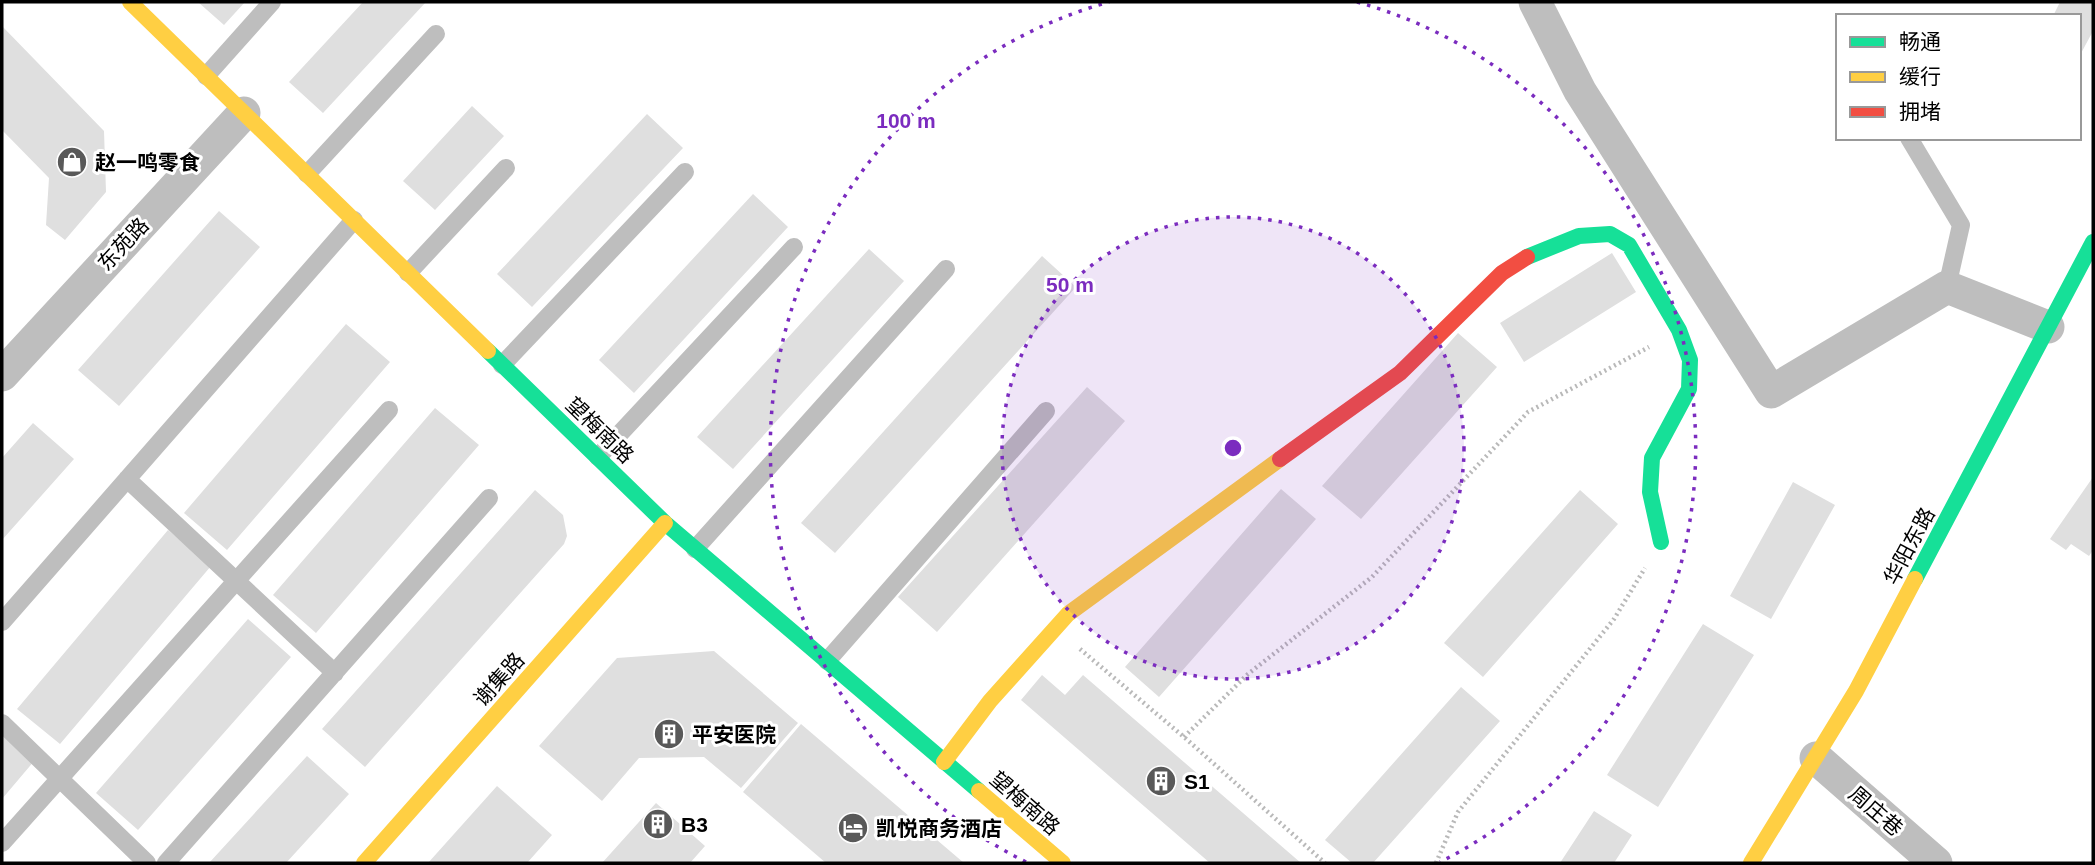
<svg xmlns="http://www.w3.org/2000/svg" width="2095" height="865" viewBox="0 0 2095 865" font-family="Arial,'Noto Sans SC',sans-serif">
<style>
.building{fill:#dfdfdf}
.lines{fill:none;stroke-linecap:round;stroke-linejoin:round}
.path{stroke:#b9b9b9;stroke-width:4.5;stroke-dasharray:2 3.5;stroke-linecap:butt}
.lane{stroke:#bebebe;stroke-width:18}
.street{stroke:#bebebe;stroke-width:33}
.fast{stroke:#16e098;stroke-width:16}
.slow{stroke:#ffcf43;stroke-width:16}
.jam{stroke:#f24e42;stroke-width:16}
.ring{fill:none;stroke:#7b2cbf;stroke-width:3.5;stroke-dasharray:3.5 7}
.labels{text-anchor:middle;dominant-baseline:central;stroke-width:6;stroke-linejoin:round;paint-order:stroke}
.poi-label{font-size:21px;font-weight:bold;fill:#000;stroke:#fff;text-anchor:start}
.street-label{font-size:21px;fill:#000;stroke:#fff}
.centre{fill:#7b2cbf;stroke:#fff;stroke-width:3.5}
.ring-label{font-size:21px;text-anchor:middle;font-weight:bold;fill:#7b2cbf;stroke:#fff;stroke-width:6;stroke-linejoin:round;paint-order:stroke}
</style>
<rect width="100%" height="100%" fill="#fff"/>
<path class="building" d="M198,2H245L224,25Z
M363,2H426L323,113L289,82Z
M2060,2H2093V31L2079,57V16H2053Z
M2,26L104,131L106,192L65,240L46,225L49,178L2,130Z
M472,106L504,136L435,210L403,181Z
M647,114L683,148L532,307L497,274Z
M753,194L788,227L634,393L599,360Z
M219,211L260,247L119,406L78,370Z
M869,249L904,281L733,469L697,437Z
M1612,253L1636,292L1524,362L1500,323Z
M1042,256L1076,287L835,553L801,523Z
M346,324L390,362L227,550L184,513Z
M1458,333L1497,367L1361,519L1322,486Z
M1087,387L1125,421L937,632L898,597Z
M435,408L479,445L316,633L273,595Z
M33,423L74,459L2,540V458Z
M2093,477V550L2089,556L2071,544L2066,550L2050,539Z
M1793,482L1835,505L1771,619L1730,596Z
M1281,489L1316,519L1159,697L1125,667Z
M535,490L563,515L567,536L564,544L365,767L322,729Z
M1580,490L1618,524L1483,677L1444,643Z
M168,530L211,566L60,744L17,709Z
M248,619L291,657L138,830L96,793Z
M1703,624L1754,655L1658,807L1607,775Z
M714,651L798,723L741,788L704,757L639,758L602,801L539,746L617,658Z
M1042,675L1065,695L1083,675L1301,863H1210L1021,700Z
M1461,687L1500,721L1373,863H1352L1325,840Z
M801,724L964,863H826L743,792Z
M2,732L35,760L2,799Z
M307,756L349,794L286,863H209Z
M497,786L552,835L527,863H428Z
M656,803L705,846L690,863H602Z
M1594,811L1632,835L1614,863H1560Z"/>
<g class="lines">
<path class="path" d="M1080,649L1184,737L1325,863
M1184,737L1248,674L1372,577L1528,412L1649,347
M1436,863L1458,812L1614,619L1645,568"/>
<path class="lane" d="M206,76L272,2
M1909,138L1961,225L1947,287
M307,174L436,34
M408,273L506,168
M502,365L685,172
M598,457L794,247
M127,479L335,673
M695,549L946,269
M2,622L354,220
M827,661L1046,411
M2,723L147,863
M2,843L389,410
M166,863L489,498"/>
<path class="street" d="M1535,2L1580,91L1771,392L1947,287L2048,327
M2,375L244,113
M1816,758L1936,863"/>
<path class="fast" d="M1527,257L1579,236L1610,234L1629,245L1679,330L1690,360L1689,389L1652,458L1650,492L1661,542
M488,351L665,523L979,791
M1915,579L2093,242"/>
<path class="slow" d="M130,2L488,351
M944,762L990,701L1068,614L1280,459
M979,791L1063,863
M364,863L665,523
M1751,863L1856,691L1915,579"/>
<path class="jam" d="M1280,459L1400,373L1502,273L1527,257"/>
</g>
<circle cx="1233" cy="448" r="231" fill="#7b2cbf" fill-opacity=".12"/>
<g class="ring">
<circle cx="1233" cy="448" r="231"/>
<path d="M1026 862A463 463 0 0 1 1109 2M1357 2A463 463 0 0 1 1440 862"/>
</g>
<defs>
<g id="shop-disc" transform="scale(1.575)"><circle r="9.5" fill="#595959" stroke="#fff"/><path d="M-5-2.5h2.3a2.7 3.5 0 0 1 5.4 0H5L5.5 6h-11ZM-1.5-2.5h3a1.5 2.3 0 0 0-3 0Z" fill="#fff"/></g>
<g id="building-disc" transform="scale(1.575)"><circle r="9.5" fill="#595959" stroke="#fff"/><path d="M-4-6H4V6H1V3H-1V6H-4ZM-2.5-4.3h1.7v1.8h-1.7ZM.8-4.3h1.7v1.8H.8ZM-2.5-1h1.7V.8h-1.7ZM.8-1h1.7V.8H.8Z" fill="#fff"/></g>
<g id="hotel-disc" transform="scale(1.575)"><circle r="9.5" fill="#595959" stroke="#fff"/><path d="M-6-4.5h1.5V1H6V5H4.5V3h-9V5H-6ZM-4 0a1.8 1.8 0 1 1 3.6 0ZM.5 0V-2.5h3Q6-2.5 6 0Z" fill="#fff"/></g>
</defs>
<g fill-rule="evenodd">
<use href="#shop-disc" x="72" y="162"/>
<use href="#building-disc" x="669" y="734"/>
<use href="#building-disc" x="1161" y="781"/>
<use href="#building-disc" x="658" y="824"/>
<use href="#hotel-disc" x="853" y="828"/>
</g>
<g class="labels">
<g class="poi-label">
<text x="95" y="162">赵一鸣零食</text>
<text x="692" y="734">平安医院</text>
<text x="1184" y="781">S1</text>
<text x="681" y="824">B3</text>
<text x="876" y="828">凯悦商务酒店</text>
</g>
<g class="street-label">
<text transform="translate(123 244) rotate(-47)">东苑路</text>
<text transform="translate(600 430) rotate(44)">望梅南路</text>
<text transform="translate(1909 546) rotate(-62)">华阳东路</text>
<text transform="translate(499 679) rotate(-48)">谢集路</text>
<text transform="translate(1025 803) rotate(41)">望梅南路</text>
<text transform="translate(1876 811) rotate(41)">周庄巷</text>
</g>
</g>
<circle cx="1233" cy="448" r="10" class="centre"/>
<g class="ring-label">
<text x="906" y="128">100 m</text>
<text x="1070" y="292">50 m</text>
</g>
<rect width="2095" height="865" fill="none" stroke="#000000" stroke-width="7"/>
<rect x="1836" y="14" width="245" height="126" fill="#ffffff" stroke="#999999" stroke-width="2"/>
<rect x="1850" y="37" width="35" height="10" fill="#16e098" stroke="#999999" stroke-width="2"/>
<text x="1899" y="49" font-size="21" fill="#000000">畅通</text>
<rect x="1850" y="72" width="35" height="10" fill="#ffcf43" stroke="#999999" stroke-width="2"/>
<text x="1899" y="84" font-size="21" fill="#000000">缓行</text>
<rect x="1850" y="107" width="35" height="10" fill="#f24e42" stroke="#999999" stroke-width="2"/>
<text x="1899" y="119" font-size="21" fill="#000000">拥堵</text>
</svg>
